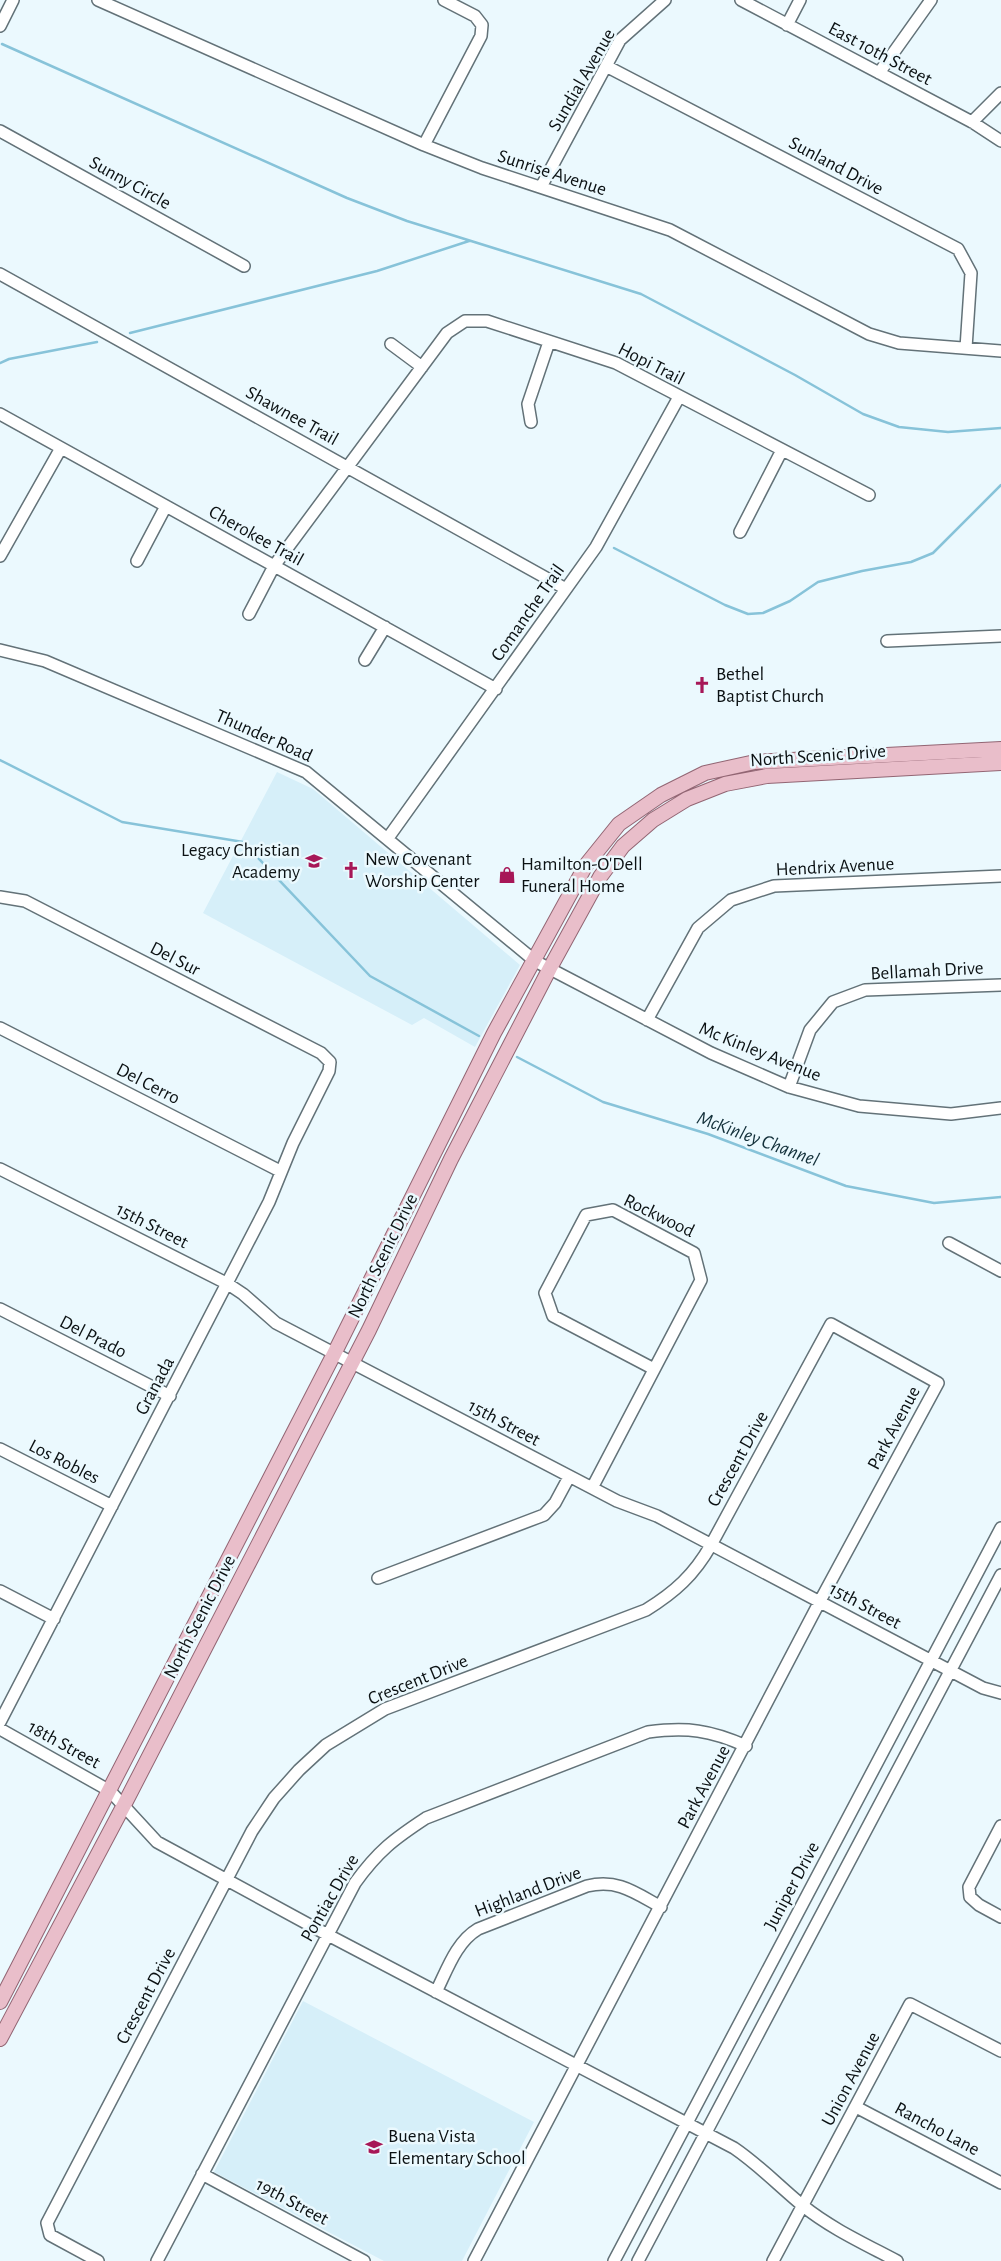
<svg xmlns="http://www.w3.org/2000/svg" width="1001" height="2261" viewBox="0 0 1001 2261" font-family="'Alegreya Sans',sans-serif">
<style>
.built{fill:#d6eff9}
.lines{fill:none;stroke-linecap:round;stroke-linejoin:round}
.stream{stroke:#87c3d9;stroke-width:2.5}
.minor-casing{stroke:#637278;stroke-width:14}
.major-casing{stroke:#926573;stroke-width:16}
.minor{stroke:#fff;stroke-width:11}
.major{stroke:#e9beca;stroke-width:14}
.labels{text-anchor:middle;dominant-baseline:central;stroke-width:5;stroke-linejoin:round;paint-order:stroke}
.street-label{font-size:19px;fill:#0b1113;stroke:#ebf9fe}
.poi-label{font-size:19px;fill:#0b1113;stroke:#ebf9fe;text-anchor:start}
.water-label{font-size:20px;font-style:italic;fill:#13303a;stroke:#ebf9fe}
</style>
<rect width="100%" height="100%" fill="#ebf9fe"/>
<path class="built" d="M277,772L313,789L520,965L475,1047L424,1018L412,1025L203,913Z
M303,2001L534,2122L462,2261H384L214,2172Z"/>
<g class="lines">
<path class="stream" d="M2,44L347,198L407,221L641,294L795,375L863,414L899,427L948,432L1001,428
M130,333L377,271L469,241
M0,363L9,359L97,342
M614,548L725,605L748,614L763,613L790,601L818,582L862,571L911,562L933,553L1001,485
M0,760L122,822L243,842L370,976L479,1036
M517,1057L603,1102L708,1134L846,1186L934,1203L1001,1197"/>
<g class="minor-casing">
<path id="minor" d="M98,0L424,145L482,168L670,230L869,334L899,343L1001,351
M741,0L972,122L1001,141
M787,25L800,0
M0,26L13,0
M606,66L958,249L971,273L966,348
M879,73L931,0
M972,122L1001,93
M0,131L244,266
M424,145L481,36L482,25L475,16L444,0
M541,187L620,40L665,0
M0,274L566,589
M391,344L422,367
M0,414L496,689
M531,422L528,404L549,342
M740,532L782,450
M0,556L61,448
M137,561L166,506
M249,614L274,566L447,333L465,321H487L616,363L869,495
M887,641L1001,636
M0,650L45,661L306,772L535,961L711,1053L789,1087L859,1106L951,1114L1001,1108
M365,660L385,627
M388,838L596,547L679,397
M0,897L25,901L321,1053L330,1062L329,1071L293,1143L269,1202L0,1722
M647,1020L698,928L731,900L774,886L1001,876
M0,1028L280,1171
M789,1087L810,1030L833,1002L865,990L1001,985
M0,1169L228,1284L243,1294L276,1323L617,1501L657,1516L983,1688L1001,1693
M949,1243L1001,1271
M0,1309L170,1396
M0,1449L112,1506
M592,1488L701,1280L694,1253L613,1210L586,1215L545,1293L553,1316L654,1369
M378,1578L544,1515L555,1503L569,1477
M0,1591L54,1619
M0,1729L110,1791L157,1842L328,1935L734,2148C759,2165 779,2186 802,2205C830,2228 865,2244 897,2261
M1001,1826L969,1887L970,1897L979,1905L1001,1917
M436,1992C447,1970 456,1942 478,1929L587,1886C618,1879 634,1892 661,1907
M856,2107L1001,2183
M202,2174L364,2261
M98,2261L50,2235L47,2223L252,1831L274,1798L299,1770L326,1745L385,1709L646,1610C675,1592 694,1575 711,1545L831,1324L938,1383L820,1601L474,2261
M157,2261L355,1883C378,1851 394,1839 426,1818L648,1732C687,1727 710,1730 746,1746
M614,2261L1001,1528
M638,2261L1001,1575
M773,2261L910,2004L1001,2051"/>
</g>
<g class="major-casing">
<path id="major" d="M0,2002L334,1354L494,1033L586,865L619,824L661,795L705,773L755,762L1001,749
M0,2039L124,1805L369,1330L451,1159L550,968L600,877L623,846L653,820L687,799L725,784L767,776L1001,763"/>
</g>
<use href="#minor" class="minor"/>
<use href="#major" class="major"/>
</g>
<defs>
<g id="church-bare" transform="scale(1.35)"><path d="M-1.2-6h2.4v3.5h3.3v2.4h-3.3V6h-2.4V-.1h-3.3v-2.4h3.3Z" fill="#a71757" stroke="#ebf9fe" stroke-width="2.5" paint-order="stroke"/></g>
<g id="school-bare" transform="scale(1.35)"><path d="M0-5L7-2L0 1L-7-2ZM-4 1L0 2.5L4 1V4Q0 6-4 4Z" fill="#a71757" stroke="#ebf9fe" stroke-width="2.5" paint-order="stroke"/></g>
<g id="shop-bare" transform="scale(1.35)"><path d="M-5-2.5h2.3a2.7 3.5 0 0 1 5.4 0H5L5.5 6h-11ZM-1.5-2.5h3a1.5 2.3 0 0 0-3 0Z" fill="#a71757" stroke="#ebf9fe" stroke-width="2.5" paint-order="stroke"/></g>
</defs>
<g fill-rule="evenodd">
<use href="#church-bare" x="702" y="685"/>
<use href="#school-bare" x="314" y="861"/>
<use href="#church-bare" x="351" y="870"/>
<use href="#shop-bare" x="507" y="875"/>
<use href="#school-bare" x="374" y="2147"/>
</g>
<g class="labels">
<g class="street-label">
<text transform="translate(880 54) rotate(28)">East 10th Street</text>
<text transform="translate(582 80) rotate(-60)">Sundial Avenue</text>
<text transform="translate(836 166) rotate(28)">Sunland Drive</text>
<text transform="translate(552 173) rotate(18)">Sunrise Avenue</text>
<text transform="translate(130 183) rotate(29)">Sunny Circle</text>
<text transform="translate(651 364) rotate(27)">Hopi Trail</text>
<text transform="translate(292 416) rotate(29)">Shawnee Trail</text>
<text transform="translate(256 536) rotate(29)">Cherokee Trail</text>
<text transform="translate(528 613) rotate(-55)">Comanche Trail</text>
<text transform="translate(264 736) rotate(24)">Thunder Road</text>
<text transform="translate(818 756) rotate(-4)">North Scenic Drive</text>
<text transform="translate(835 867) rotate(-3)">Hendrix Avenue</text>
<text transform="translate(175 959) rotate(27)">Del Sur</text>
<text transform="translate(927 971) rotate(-3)">Bellamah Drive</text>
<text transform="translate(760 1052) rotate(22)">Mc Kinley Avenue</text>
<text transform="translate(148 1084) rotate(27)">Del Cerro</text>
<text transform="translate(659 1216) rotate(26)">Rockwood</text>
<text transform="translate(152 1226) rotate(27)">15th Street</text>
<text transform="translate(383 1256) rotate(-64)">North Scenic Drive</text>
<text transform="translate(93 1337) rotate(27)">Del Prado</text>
<text transform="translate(155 1386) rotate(-62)">Granada</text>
<text transform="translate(504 1423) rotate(28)">15th Street</text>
<text transform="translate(894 1428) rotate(-62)">Park Avenue</text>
<text transform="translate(738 1459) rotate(-61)">Crescent Drive</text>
<text transform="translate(64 1462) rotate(27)">Los Robles</text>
<text transform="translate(865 1606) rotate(28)">15th Street</text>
<text transform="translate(200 1617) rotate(-63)">North Scenic Drive</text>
<text transform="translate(418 1680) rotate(-22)">Crescent Drive</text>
<text transform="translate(64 1745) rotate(29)">18th Street</text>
<text transform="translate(704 1787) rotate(-62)">Park Avenue</text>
<text transform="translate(792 1886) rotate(-62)">Juniper Drive</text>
<text transform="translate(528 1892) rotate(-21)">Highland Drive</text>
<text transform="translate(330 1898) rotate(-60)">Pontiac Drive</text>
<text transform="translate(146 1996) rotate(-62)">Crescent Drive</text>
<text transform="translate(851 2079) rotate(-62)">Union Avenue</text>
<text transform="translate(937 2129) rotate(28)">Rancho Lane</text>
<text transform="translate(292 2202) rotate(28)">19th Street</text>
</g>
<g class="poi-label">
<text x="716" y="674">Bethel<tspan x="716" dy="22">Baptist Church</tspan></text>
<text x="300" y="850" text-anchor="end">Legacy Christian<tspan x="300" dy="22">Academy</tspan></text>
<text x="365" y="859">New Covenant<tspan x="365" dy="22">Worship Center</tspan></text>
<text x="521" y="864">Hamilton-O'Dell<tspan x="521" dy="22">Funeral Home</tspan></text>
<text x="388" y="2136">Buena Vista<tspan x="388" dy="22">Elementary School</tspan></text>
</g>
<g class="water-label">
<text transform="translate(758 1139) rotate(20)">McKinley Channel</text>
</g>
</g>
</svg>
